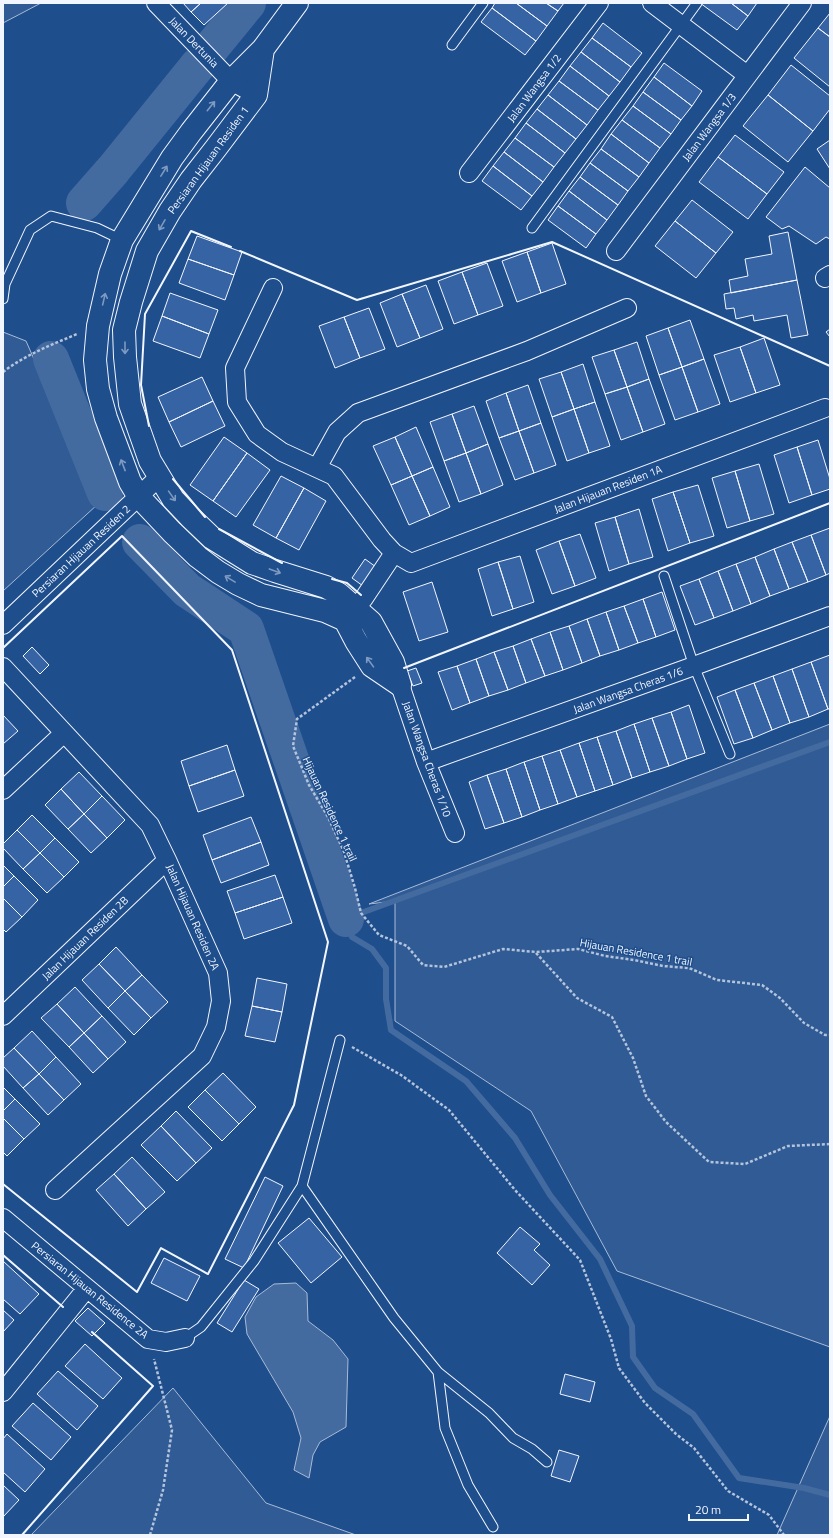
<svg xmlns="http://www.w3.org/2000/svg" width="833" height="1538" viewBox="0 0 833 1538" font-family="'Titillium Web',sans-serif">
<style>
.built{fill:#305b95;stroke:#a8bbd7}
.water{fill:#446ba0;stroke:#a8bbd7}
.lines{fill:none;stroke-linecap:round;stroke-linejoin:round}
.stream{stroke:#446ba0;stroke-width:6}
.river{stroke:#446ba0;stroke-width:36}
.building{fill:#3563a3;stroke:#f2f6ff}
.service-casing{stroke:#f2f6ff;stroke-width:11}
.minor-casing{stroke:#f2f6ff;stroke-width:20}
.tertiary-casing{stroke:#f2f6ff;stroke-width:24}
.path{stroke:#b3c4dc;stroke-width:2.5;stroke-dasharray:3 2;stroke-linecap:butt}
.service{stroke:#1f4e8c;stroke-width:9}
.minor{stroke:#1f4e8c;stroke-width:18}
.tertiary{stroke:#1f4e8c;stroke-width:22}
.wall{stroke:#f2f6ff;stroke-width:2}
.oneway{stroke:#7e9ac0}
.labels{text-anchor:middle;dominant-baseline:central;stroke-width:3;stroke-linejoin:round;paint-order:stroke}
.street-label{font-size:11px;fill:#f2f6ff;stroke:#1f4e8c}
</style>
<rect width="100%" height="100%" fill="#1f4e8c"/>
<path class="built" d="M3,3H41L3,23Z
M3,332L26,341L98,504L3,591Z
M830,724V1347L617,1271L531,1111L395,1021V901L369,904Z
M173,1388L266,1503L356,1535H31Z
M830,1416V1535H777Z"/>
<path class="water" d="M296,1283L307,1293L308,1321L333,1340L348,1359L346,1427L320,1442L313,1455L309,1478L294,1470L301,1438L293,1412L247,1334L245,1317L256,1297L274,1284Z"/>
<g class="lines">
<path class="stream" d="M830,742L361,913L346,919L352,937L372,949L386,968V999L391,1030L466,1081L515,1138L550,1195L600,1259L632,1326L633,1357L655,1388L693,1414L739,1478L804,1488L830,1495"/>
<path class="river" d="M212,47L248,3
M84,203L113,170L198,65
M51,359L105,493
M140,542L187,590L246,629L346,919"/>
</g>
<path class="building" d="M183,3H201L191,12Z
M201,3H228L204,25L191,12Z
M495,3H516L547,26L536,41L492,8Z
M516,3H546L558,11L547,26Z
M546,3H564L558,11Z
M700,3H731L748,16L737,30Z
M731,3H757L748,16Z
M492,8L536,41L525,55L481,22Z
M830,13V37L818,28Z
M603,23L642,53L631,67L592,38Z
M818,28L830,37V87L794,58Z
M592,38L631,67L620,82L581,52Z
M581,52L620,82L609,96L570,66Z
M664,63L702,91L692,106L654,77Z
M791,65L830,96V109L813,131L768,95Z
M570,66L609,96L598,110L559,81Z
M654,77L692,106L681,120L643,92Z
M559,81L598,110L587,125L548,95Z
M643,92L681,120L671,134L633,106Z
M548,95L587,125L576,139L537,109Z
M768,95L813,131L788,162L743,126Z
M633,106L671,134L660,148L622,120Z
M537,109L576,139L565,153L526,123Z
M622,120L660,148L649,163L611,134Z
M526,123L565,153L554,167L515,138Z
M611,134L649,163L639,177L601,149Z
M735,135L784,172L767,194L718,157Z
M515,138L554,167L543,182L504,152Z
M830,140V169L817,149Z
M601,149L639,177L628,191L590,163Z
M504,152L543,182L532,196L493,166Z
M718,157L767,194L748,219L699,182Z
M590,163L628,191L618,205L580,177Z
M493,166L532,196L521,210L482,181Z
M805,167L830,188V239L826,237L816,244L789,226L782,229L766,217Z
M580,177L618,205L607,220L569,191Z
M569,191L607,220L596,234L558,206Z
M692,200L733,232L716,253L675,221Z
M558,206L596,234L586,248L548,220Z
M675,221L716,253L696,278L655,246Z
M788,232L797,280L731,293L729,280L748,276L745,259L772,254L769,236Z
M197,236L242,252L234,275L188,259Z
M552,243L566,284L541,293L527,252Z
M527,252L541,293L517,302L502,261Z
M188,259L234,275L225,300L179,283Z
M487,263L503,306L478,315L462,272Z
M462,272L478,315L454,324L438,281Z
M797,280L808,335L791,338L787,315L754,321L753,315L736,319L734,308L726,309L724,294Z
M426,285L443,329L420,338L402,294Z
M170,293L218,310L209,334L162,316Z
M402,294L420,338L397,347L380,303Z
M369,308L385,349L360,358L344,317Z
M162,316L209,334L200,358L153,341Z
M344,317L360,358L335,368L319,326Z
M690,320L704,359L682,367L668,328Z
M668,328L682,367L659,375L646,336Z
M830,329V337L826,332Z
M764,338L780,385L756,393L740,347Z
M637,342L649,379L627,387L614,350Z
M740,347L756,393L730,402L714,355Z
M614,350L627,387L605,394L592,357Z
M704,359L720,404L698,412L682,367Z
M583,364L595,402L574,409L561,372Z
M682,367L698,412L675,420L659,375Z
M561,372L574,409L552,417L539,379Z
M202,377L213,401L169,422L158,397Z
M649,379L665,424L643,432L627,387Z
M528,385L541,423L519,431L506,393Z
M627,387L643,432L621,440L605,394Z
M506,393L519,431L499,438L486,401Z
M213,401L225,426L181,447L169,422Z
M595,402L610,446L589,453L574,409Z
M474,406L488,444L466,453L452,414Z
M574,409L589,453L567,461L552,417Z
M452,414L466,453L444,461L430,422Z
M541,423L556,465L534,473L519,431Z
M416,427L433,467L412,476L395,437Z
M519,431L534,473L515,480L499,438Z
M224,437L247,453L213,501L190,485Z
M395,437L412,476L391,485L373,446Z
M818,440L830,479V489L812,495L797,447Z
M488,444L503,485L481,494L466,453Z
M797,447L812,495L789,503L774,455Z
M247,453L270,470L236,517L213,501Z
M466,453L481,494L459,502L444,461Z
M759,464L774,514L750,521L735,471Z
M433,467L450,507L430,516L412,476Z
M735,471L750,521L727,528L712,478Z
M281,476L304,488L276,538L253,525Z
M412,476L430,516L409,525L391,485Z
M698,485L714,536L690,543L673,492Z
M304,488L326,501L299,550L276,538Z
M673,492L690,543L668,551L652,499Z
M639,509L653,557L629,564L615,517Z
M615,517L629,564L609,571L595,523Z
M830,528V573L826,575L811,535Z
M580,534L596,578L575,586L559,541Z
M811,535L826,575L808,582L792,542Z
M559,541L575,586L552,594L536,550Z
M792,542L808,582L789,589L774,549Z
M774,549L789,589L770,596L755,557Z
M520,556L534,602L513,609L498,562Z
M755,557L770,596L751,604L736,564Z
M365,559L376,567L363,586L352,578Z
M498,562L513,609L492,616L478,569Z
M736,564L751,604L733,611L718,571Z
M718,571L733,611L714,618L699,579Z
M699,579L714,618L695,625L680,586Z
M432,582L448,632L419,641L403,592Z
M662,592L675,630L656,637L643,599Z
M643,599L656,637L638,643L624,606Z
M624,606L638,643L619,650L606,612Z
M606,612L619,650L600,656L587,619Z
M587,619L600,656L582,663L569,626Z
M569,626L582,663L563,670L550,632Z
M550,632L563,670L545,676L531,639Z
M531,639L545,676L526,683L513,646Z
M513,646L526,683L508,690L494,652Z
M32,647L49,665L40,674L23,656Z
M494,652L508,690L489,696L476,659Z
M830,655V709H828L811,662Z
M476,659L489,696L470,703L457,666Z
M811,662L828,709L809,717L792,669Z
M457,666L470,703L452,710L438,672Z
M416,668L422,683L413,686L407,671Z
M792,669L809,717L790,723L773,676Z
M773,676L790,723L772,730L754,683Z
M754,683L772,730L753,738L735,690Z
M735,690L753,738L734,744L717,697Z
M689,705L705,753L687,759L671,712Z
M671,712L687,759L669,766L652,718Z
M3,715L18,731L3,744Z
M652,718L669,766L650,772L634,724Z
M634,724L650,772L632,778L616,731Z
M616,731L632,778L613,785L597,737Z
M597,737L613,785L595,791L579,743Z
M579,743L595,791L577,797L560,750Z
M227,745L235,770L189,786L181,761Z
M560,750L577,797L558,804L542,756Z
M542,756L558,804L540,810L524,762Z
M524,762L540,810L522,817L506,769Z
M506,769L522,817L504,823L487,775Z
M235,770L244,796L198,812L189,786Z
M79,772L102,796L84,814L61,789Z
M487,775L504,823L485,829L469,782Z
M61,789L84,814L68,829L45,805Z
M102,796L125,820L107,838L84,814Z
M84,814L107,838L91,853L68,829Z
M32,815L55,838L40,853L17,830Z
M251,817L261,842L212,860L203,835Z
M17,830L40,853L23,869L3,848V844Z
M55,838L79,862L64,877L40,853Z
M261,842L269,865L221,883L212,860Z
M40,853L64,877L47,893L23,869Z
M3,865L14,876L3,887Z
M275,875L283,897L235,913L227,891Z
M14,876L38,900L22,917L3,898V887Z
M283,897L292,923L244,939L235,913Z
M3,898L22,917L6,932L3,929Z
M116,947L142,975L125,991L99,964Z
M99,964L125,991L108,1008L82,980Z
M142,975L168,1002L151,1018L125,991Z
M257,978L287,984L282,1012L252,1006Z
M75,987L102,1016L84,1033L57,1004Z
M125,991L151,1018L134,1035L108,1008Z
M57,1004L84,1033L69,1047L41,1018Z
M252,1006L282,1012L275,1042L245,1036Z
M102,1016L126,1042L108,1059L84,1033Z
M32,1031L56,1057L39,1074L14,1048Z
M84,1033L108,1059L93,1073L69,1047Z
M14,1048L39,1074L23,1088L3,1066V1058Z
M56,1057L81,1084L64,1100L39,1074Z
M223,1073L256,1107L239,1124L205,1090Z
M39,1074L64,1100L48,1115L23,1088Z
M3,1087L15,1099L3,1111Z
M205,1090L239,1124L222,1141L188,1107Z
M15,1099L40,1124L24,1139L3,1118V1111Z
M176,1111L212,1148L196,1163L161,1126Z
M3,1118L24,1139L7,1156L3,1152Z
M161,1126L196,1163L177,1181L141,1145Z
M132,1157L165,1192L146,1209L114,1174Z
M114,1174L146,1209L128,1226L96,1190Z
M265,1177L283,1186L244,1268L225,1259Z
M309,1218L342,1257L311,1283L278,1243Z
M520,1227L540,1244L534,1250L550,1265L532,1285L497,1253Z
M164,1258L200,1276L187,1301L151,1283Z
M3,1261L39,1294L20,1314L3,1299Z
M244,1280L259,1289L232,1332L217,1323Z
M88,1308L105,1323L92,1336L75,1321Z
M3,1310L14,1320L3,1332Z
M85,1344L122,1378L103,1399L65,1366Z
M58,1371L98,1406L77,1430L37,1394Z
M565,1374L595,1382L590,1402L560,1394Z
M33,1403L71,1437L51,1460L12,1426Z
M7,1434L45,1469L25,1492L3,1472V1439Z
M559,1450L579,1456L570,1482L551,1476Z
M3,1485L19,1500L3,1517Z"/>
<g class="lines">
<g class="service-casing">
<path id="service" d="M452,45L483,3
M532,228L697,3
M3,299L5,284L30,230L51,216L97,228L122,240
M664,576L694,666L730,754
M302,1186L394,1318L438,1372L489,1413L513,1438L532,1449L547,1462
M185,1338L201,1327L254,1261L302,1186L340,1040
M438,1372L445,1428L468,1485L493,1527"/>
</g>
<g class="minor-casing">
<path id="minor" d="M156,3L231,81L256,95
M652,3L747,75
M469,173L599,3
M616,251L802,3
M825,278L830,275
M273,288L235,368L237,402L257,434L282,452L334,476L382,540L394,553L411,563L825,408
M317,468L337,432L358,413L527,351L627,308
M347,619L364,598L394,553
M3,625L159,477
M3,667L150,825L167,860L218,973L221,1001L216,1027L202,1056L55,1190
M400,685L426,762L455,833
M426,762L694,666L830,616
M3,790L64,733
M3,1016L167,860
M3,1218L148,1339L166,1342L185,1338
M3,1392L87,1288"/>
</g>
<g class="tertiary-casing">
<path id="tertiary" d="M297,3L263,49L231,81L191,132L172,158L122,240L110,274L98,326L95,360L98,389L106,418L130,482L139,497L172,532L198,557L218,572L238,584L261,595L325,611L345,620L356,641L372,666L400,685
M263,49L256,95L216,148L191,180L170,211L147,251L131,302L124,330L125,357L130,404L150,461L173,499L190,517L212,538L252,563L275,571L326,587L339,594L371,622L393,662L400,685"/>
</g>
<path class="path" d="M3,372C25,355 51,345 77,334
M355,677L297,719L293,746L309,785L328,817L344,852L355,888L361,913L379,935L407,946L423,965L444,967L503,949L536,952L578,949L605,956L634,960L663,966L689,968L717,980L762,985L780,998L804,1023L825,1035H830
M536,953L577,998L612,1017L633,1058L646,1096L666,1122L709,1162L745,1164L788,1146L830,1144
M352,1047L401,1075L449,1110L515,1190L580,1260L611,1339L619,1368L645,1403L676,1434L694,1448L728,1491L769,1515L784,1535
M150,1535L163,1490L172,1430L154,1359"/>
<use href="#service" class="service"/>
<use href="#minor" class="minor"/>
<use href="#tertiary" class="tertiary"/>
<path class="wall" d="M240,251L357,300L552,242L830,366
M149,426L141,385L145,314L191,231L231,247
M173,479L205,517
M219,529L282,563
M332,579L347,583L361,595
M3,648L122,536L232,650L328,942L294,1105L208,1274L161,1248L137,1292L3,1184
M404,668L830,503
M3,1255L63,1307
M22,1535L153,1386L92,1332"/>
</g>
<defs><path id="oneway-shaft" d="M-6 0H5M1.5-3L5.5 0L1.5 3" fill="none" stroke-width="1.6" stroke-linecap="round" stroke-linejoin="round"/></defs>
<g class="oneway">
<use href="#oneway-shaft" transform="translate(211 106) rotate(-51)"/>
<use href="#oneway-shaft" transform="translate(164 171) rotate(-58)"/>
<use href="#oneway-shaft" transform="translate(162 225) rotate(120)"/>
<use href="#oneway-shaft" transform="translate(104 299) rotate(-77)"/>
<use href="#oneway-shaft" transform="translate(125 348) rotate(90)"/>
<use href="#oneway-shaft" transform="translate(123 465) rotate(-111)"/>
<use href="#oneway-shaft" transform="translate(172 496) rotate(55)"/>
<use href="#oneway-shaft" transform="translate(275 571) rotate(20)"/>
<use href="#oneway-shaft" transform="translate(230 579) rotate(-149)"/>
<use href="#oneway-shaft" transform="translate(370 662) rotate(-126)"/>
</g>
<g class="labels">
<g class="street-label">
<text transform="translate(194 42) rotate(46)">Jalan Dertunia</text>
<text transform="translate(534 88) rotate(-53)">Jalan Wangsa 1/2</text>
<text transform="translate(709 127) rotate(-53)">Jalan Wangsa 1/3</text>
<text transform="translate(208 160) rotate(-54)">Persiaran Hijauan Residen 1</text>
<text transform="translate(608 489) rotate(-21)">Jalan Hijauan Residen 1A</text>
<text transform="translate(81 551) rotate(-43)">Persiaran Hijauan Residen 2</text>
<text transform="translate(628 690) rotate(-20)">Jalan Wangsa Cheras 1/6</text>
<text transform="translate(427 759) rotate(70)">Jalan Wangsa Cheras 1/10</text>
<text transform="translate(330 809) rotate(65)">Hijauan Residence 1 trail</text>
<text transform="translate(193 917) rotate(66)">Jalan Hijauan Residen 2A</text>
<text transform="translate(85 938) rotate(-44)">Jalan Hijauan Residen 2B</text>
<text transform="translate(636 952) rotate(10)">Hijauan Residence 1 trail</text>
<text transform="translate(90 1290) rotate(39)">Persiaran Hijauan Residence 2A</text>
</g>
</g>
<rect width="833" height="1538" fill="none" stroke="#f2f6ff" stroke-width="8"/>
<path d="M689 1514v6h59v-6" fill="none" stroke="#f2f6ff" stroke-width="2"/>
<text x="695" y="1514" font-size="12" fill="#f2f6ff" stroke="#1f4e8c" stroke-width="3" paint-order="stroke">20 m</text>
</svg>
